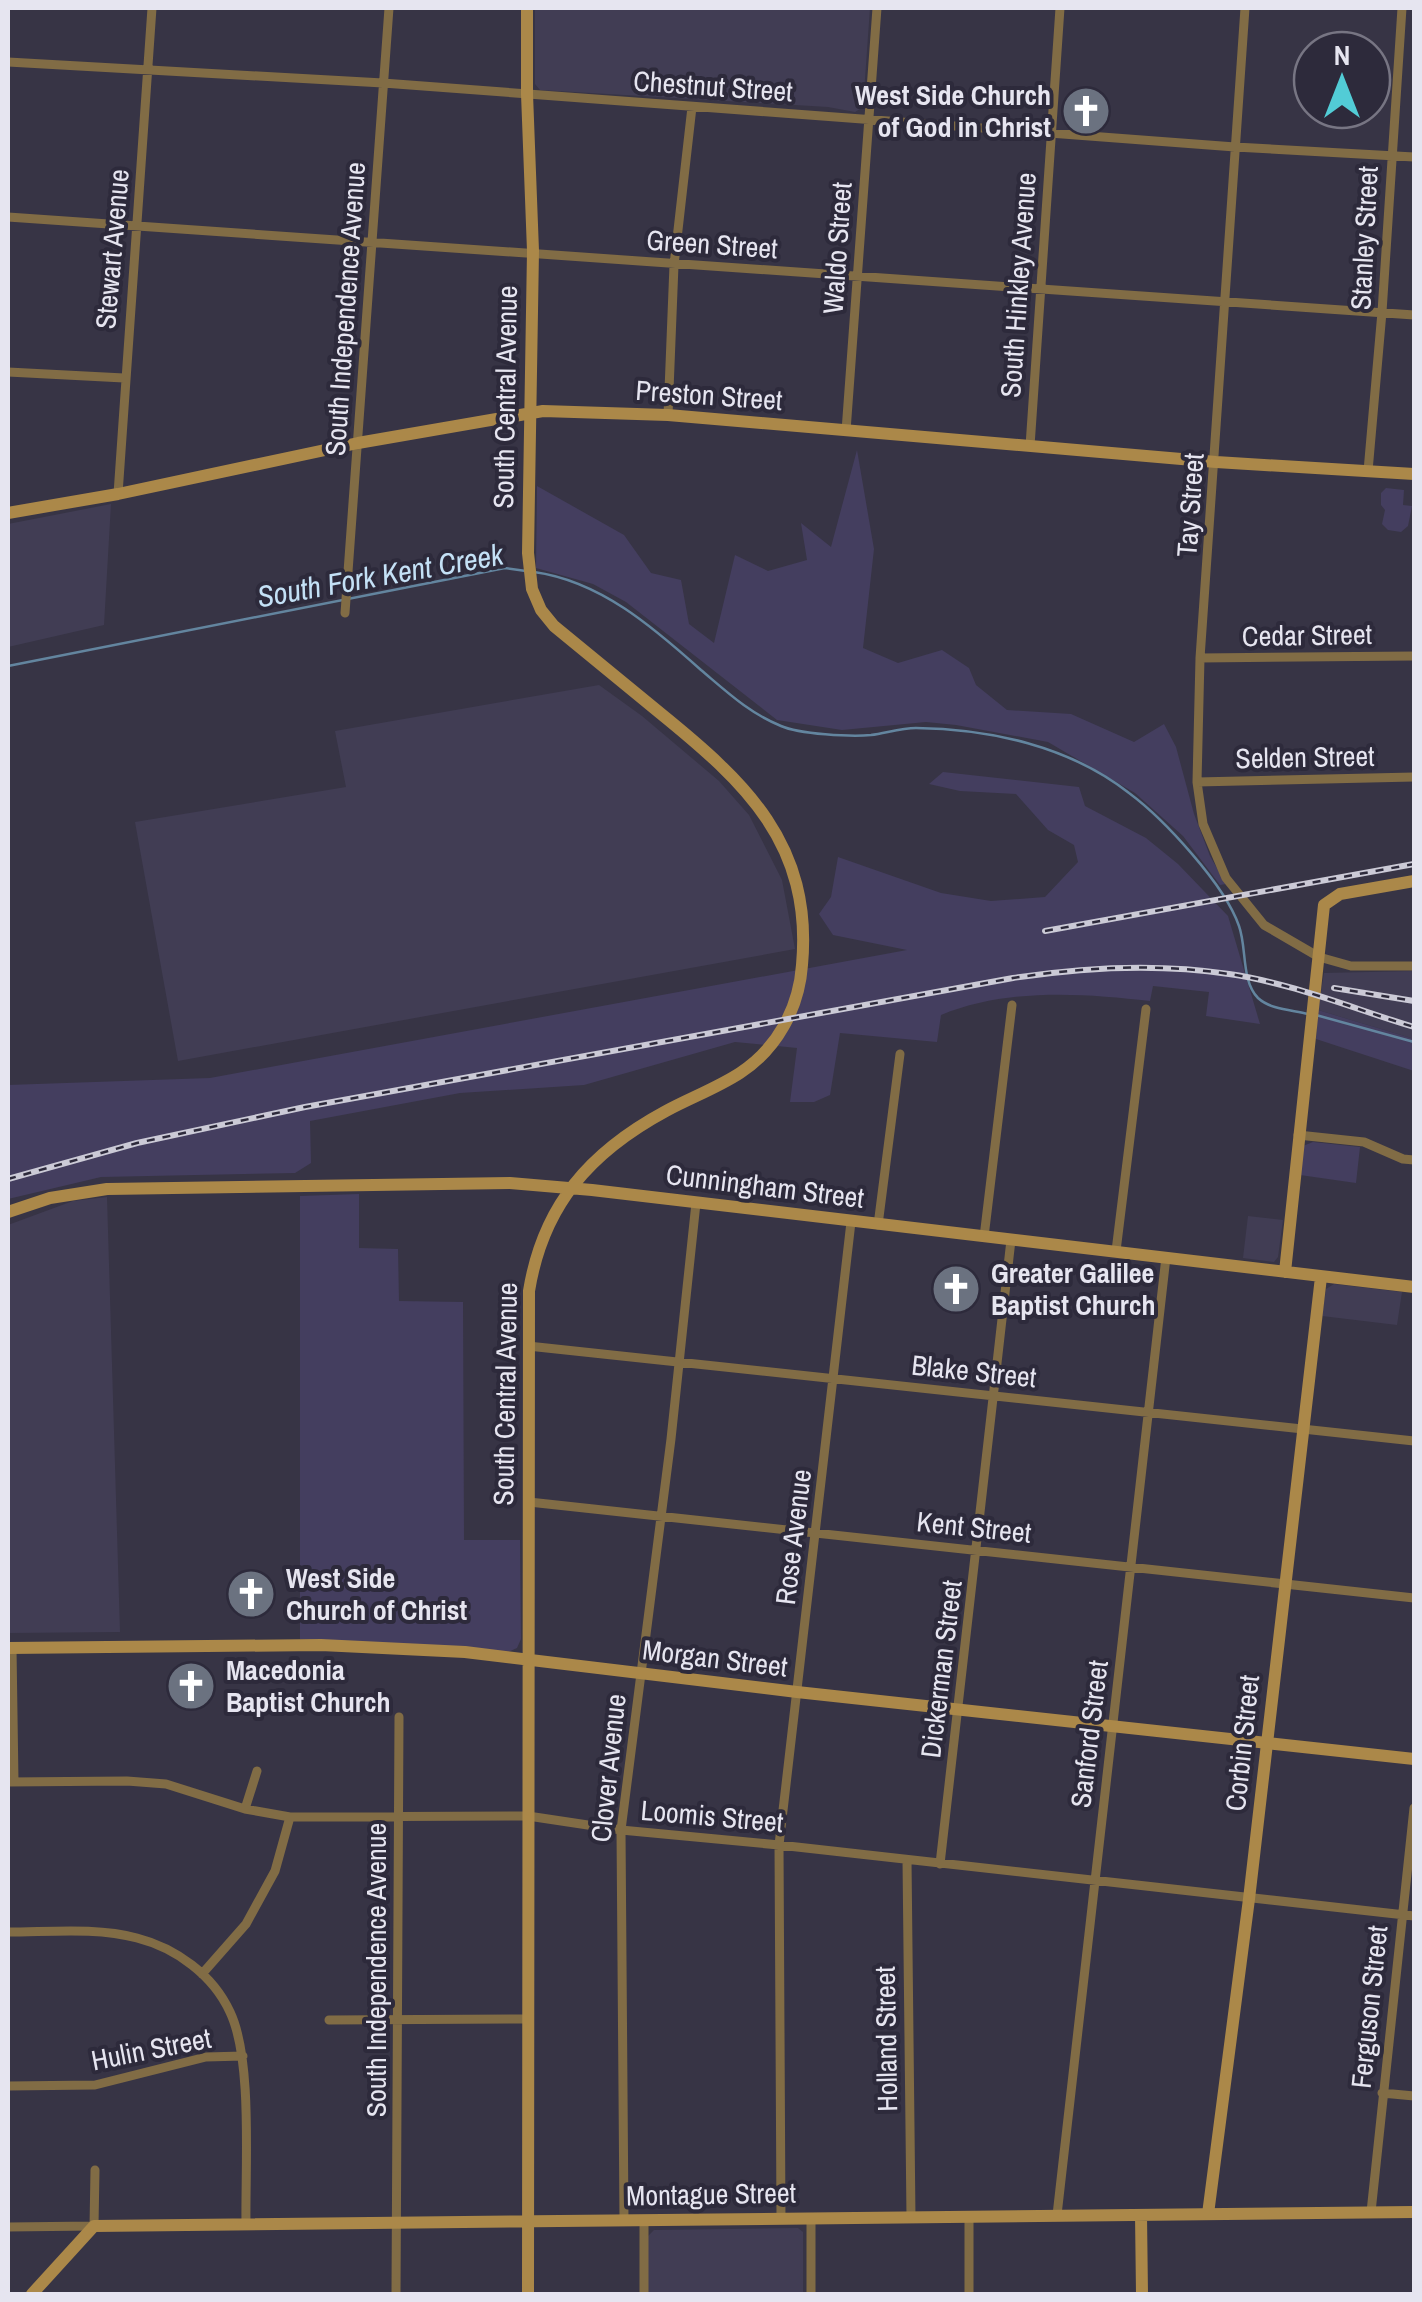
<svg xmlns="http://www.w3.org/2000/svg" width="1422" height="2302" viewBox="0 0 1422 2302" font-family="'Archivo Narrow',sans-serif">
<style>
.built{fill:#413d54}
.green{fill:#443e5f}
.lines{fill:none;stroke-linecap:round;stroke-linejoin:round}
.stream{stroke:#63859f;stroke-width:2.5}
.street{stroke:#816c45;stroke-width:9}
.secondary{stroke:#ab8849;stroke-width:12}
.rail-casing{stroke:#cbcad6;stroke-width:6}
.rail{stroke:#2d2a3b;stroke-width:2.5;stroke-dasharray:8;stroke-linecap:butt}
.labels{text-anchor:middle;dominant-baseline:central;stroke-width:8;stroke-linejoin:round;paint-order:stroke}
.street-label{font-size:28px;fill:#e6e5f0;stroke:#2d2a3b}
.poi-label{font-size:28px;font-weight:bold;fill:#e6e5f0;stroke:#2d2a3b;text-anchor:start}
.water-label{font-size:30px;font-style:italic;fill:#c4e1f6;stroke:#2d2a3b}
</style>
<rect width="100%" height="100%" fill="#373445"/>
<path class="built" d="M535,8H870L863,107L855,112L828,107L540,90L535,84Z
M111,504L104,625L8,647V524Z
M599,685L642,716L719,781L749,815L782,880L795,949L178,1061L135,822L346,787L335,731Z
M1414,971V1039L1318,1010L1324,973Z
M107,1197L120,1632L8,1633V1225L73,1201Z
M1248,1216L1283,1220L1278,1257L1274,1262L1243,1258Z
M1334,1284L1402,1292L1397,1325L1322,1316L1326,1289Z
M798,2228L803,2232V2294H648V2236L654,2230Z"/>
<path class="green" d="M857,450L874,549L863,648L898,663L942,650L969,668L976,685L1007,710L1071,714L1134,742L1164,724L1176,747L1194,814L1210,856L1226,884L1220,885L1183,836L1135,793L1048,742L956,725L926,722L842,730L777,720L626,602L593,584L536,568L537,486L624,535L651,573L681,580L689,624L714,643L735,555L768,571L807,560L801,523L831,547Z
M1386,488L1404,490L1403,505L1412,506L1408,526L1401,532L1388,530L1382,524L1385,510L1381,505V493Z
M943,772L1079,787L1085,806L1146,838L1178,864L1228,916L1260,1024L1206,1016L1209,992L1153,986L1150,1001C1082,993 1007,988 941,1015L937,1042L840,1033L830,1095L814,1102H790L797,1048L735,1042L584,1085L460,1093L310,1121L311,1163L295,1173L101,1177L8,1199V1085L210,1078L907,950L833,935L819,914L831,897L838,857L941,893L991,901L1045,897L1078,862L1074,845L1048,830L1016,794L960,791L929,784Z
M1318,1010L1414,1039V1071L1316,1039Z
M1313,1142L1360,1147L1356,1183L1300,1175L1303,1146Z
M359,1194V1248L398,1249L399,1301L463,1302L464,1540H520L521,1639L517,1648L508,1652L300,1639V1196Z"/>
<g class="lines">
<path class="stream" d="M534,572C600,581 653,627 701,670C727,692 749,713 781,726C799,734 851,737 871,735C886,733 901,728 916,728C990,729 1069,746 1129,793C1164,819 1225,885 1239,926C1247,948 1241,981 1258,998C1271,1010 1293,1010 1308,1014
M8,666L505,568L526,571
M1316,1015L1414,1042"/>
<path class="street" d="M1245,8L1200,658L1197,782L1203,824L1226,878L1264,925L1319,957L1351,966H1414
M8,62L383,83L1235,147L1414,157
M8,217L1414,315
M8,372L124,378
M668,415L674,265L692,107
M846,431L877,8
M1030,446L1060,8
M1368,471L1382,312L1402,8
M118,494L152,8
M345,613L389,8
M1200,658L1414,656
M1197,782L1414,777
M1298,1135L1364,1142L1403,1159L1414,1160
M878,1225L900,1054
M984,1237L1012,1005
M1116,1251L1146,1009
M528,1346L1414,1441
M529,1502L1414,1598
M12,1648L14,1782
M8,1782L127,1781L166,1784L245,1809L290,1817L528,1816L621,1830L779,1845L1414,1916
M245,1809L257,1771
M907,1860L911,2217
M940,1864L1011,1240
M8,1932C49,1932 97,1927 137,1938C176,1948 213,1975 230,2012C253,2060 245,2169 246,2225
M202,1974L246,1924L275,1871L290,1817
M329,2020L528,2019
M8,2086L95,2085L206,2057L243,2056
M1382,2093L1414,2096
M1371,2212L1414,1808
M1057,2215L1166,1257
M781,2219L779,1845L851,1222
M624,2220L621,1830L671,1439L696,1203
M644,2220V2294
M8,2227L94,2226L95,2170
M396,2294L399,1717
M811,2294V2218
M969,2294V2216"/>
<path class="secondary" d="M527,8V94L533,251L528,553L532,589L541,610L554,626C589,655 625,684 660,713C745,782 813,844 802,965C799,1008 777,1049 740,1073C717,1088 690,1098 666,1111C590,1152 543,1205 529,1291L528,2294
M8,513L118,494L358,443L543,411L668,415L1216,462L1414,474
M8,1212L50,1198L107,1189L510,1183L592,1190L1414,1287
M1285,1272L1324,905L1340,894L1414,881
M8,1648L321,1645L465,1652L797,1692L1414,1759
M1208,2214L1249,1899L1321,1277
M1141,2215L1142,2294
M32,2294L94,2226L1414,2212"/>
<g class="rail-casing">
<path id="rail" d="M1045,931L1414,864
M1334,988L1414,1001
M8,1179L137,1143L305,1107L1013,978C1085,967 1157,963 1229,974C1292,983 1354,1009 1414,1027"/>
</g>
<use href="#rail" class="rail"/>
</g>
<defs>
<g id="church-disc" transform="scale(2.5)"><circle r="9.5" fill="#6b7280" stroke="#2d2a3b"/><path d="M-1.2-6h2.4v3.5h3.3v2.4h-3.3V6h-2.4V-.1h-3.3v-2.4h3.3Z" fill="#fff"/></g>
</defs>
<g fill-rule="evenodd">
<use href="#church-disc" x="1086" y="111"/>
<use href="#church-disc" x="956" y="1289"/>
<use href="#church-disc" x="251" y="1594"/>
<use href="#church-disc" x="191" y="1686"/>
</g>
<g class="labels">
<g class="street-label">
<text transform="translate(713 86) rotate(4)">Chestnut Street</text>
<text transform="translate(1364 238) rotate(-87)">Stanley Street</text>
<text transform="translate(712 244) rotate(4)">Green Street</text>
<text transform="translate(837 248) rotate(-86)">Waldo Street</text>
<text transform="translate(112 249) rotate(-85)">Stewart Avenue</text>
<text transform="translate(1018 285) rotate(-86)">South Hinkley Avenue</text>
<text transform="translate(345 309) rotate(-86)">South Independence Avenue</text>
<text transform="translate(709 395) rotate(4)">Preston Street</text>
<text transform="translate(505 397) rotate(-89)">South Central Avenue</text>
<text transform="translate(1190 505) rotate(-86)">Tay Street</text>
<text transform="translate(1307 635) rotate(-1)">Cedar Street</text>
<text transform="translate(1305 757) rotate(-1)">Selden Street</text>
<text transform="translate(765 1186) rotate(7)">Cunningham Street</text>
<text transform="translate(974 1371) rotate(6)">Blake Street</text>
<text transform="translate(505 1394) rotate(-89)">South Central Avenue</text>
<text transform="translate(974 1527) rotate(6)">Kent Street</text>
<text transform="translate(793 1537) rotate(-83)">Rose Avenue</text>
<text transform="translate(715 1658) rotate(7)">Morgan Street</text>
<text transform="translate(941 1669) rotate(-83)">Dickerman Street</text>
<text transform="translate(1089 1734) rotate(-83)">Sanford Street</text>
<text transform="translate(1242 1743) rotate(-84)">Corbin Street</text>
<text transform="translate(608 1768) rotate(-84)">Clover Avenue</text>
<text transform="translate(712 1816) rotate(5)">Loomis Street</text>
<text transform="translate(376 1970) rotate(-90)">South Independence Avenue</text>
<text transform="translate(1369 2007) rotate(-84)">Ferguson Street</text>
<text transform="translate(886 2039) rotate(-91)">Holland Street</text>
<text transform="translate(151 2049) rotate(-11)">Hulin Street</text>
<text transform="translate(711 2194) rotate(-1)">Montague Street</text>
</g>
<g class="poi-label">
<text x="1051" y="95" text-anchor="end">West Side Church<tspan x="1051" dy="32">of God in Christ</tspan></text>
<text x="991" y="1273">Greater Galilee<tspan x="991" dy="32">Baptist Church</tspan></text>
<text x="286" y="1578">West Side<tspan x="286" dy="32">Church of Christ</tspan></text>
<text x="226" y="1670">Macedonia<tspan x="226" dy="32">Baptist Church</tspan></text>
</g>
<g class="water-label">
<text transform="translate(380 575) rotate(-10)">South Fork Kent Creek</text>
</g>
</g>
<rect width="1422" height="2302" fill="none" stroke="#e6e5f0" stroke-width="20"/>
<g transform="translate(1342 80)"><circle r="48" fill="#2d2a3b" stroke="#777583" stroke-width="2.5"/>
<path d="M0-8L18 38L0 25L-18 38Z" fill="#52ccd6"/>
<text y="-15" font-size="28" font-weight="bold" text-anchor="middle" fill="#e6e5f0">N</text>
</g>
</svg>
